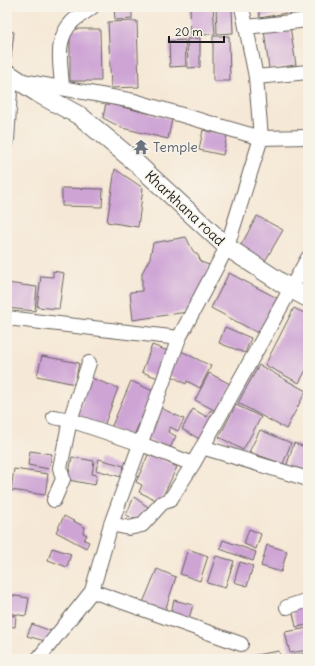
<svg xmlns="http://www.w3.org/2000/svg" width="315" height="666" viewBox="0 0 315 666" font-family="Delius,sans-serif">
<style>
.building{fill:#cea4d5}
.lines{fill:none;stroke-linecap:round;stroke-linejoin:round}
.minor-casing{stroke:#68635d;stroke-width:16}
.tertiary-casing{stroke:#68635d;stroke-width:20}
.minor{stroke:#fff;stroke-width:14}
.tertiary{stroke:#fff;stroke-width:18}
.labels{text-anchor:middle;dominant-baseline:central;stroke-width:3;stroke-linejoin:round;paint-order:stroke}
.worship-label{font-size:14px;fill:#5b616d;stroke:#f7f3e8;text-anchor:start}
.street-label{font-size:14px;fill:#1c1c1c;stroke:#f7f3e8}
</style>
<rect width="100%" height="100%" fill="#f7f3e8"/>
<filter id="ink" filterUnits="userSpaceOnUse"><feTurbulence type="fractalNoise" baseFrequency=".025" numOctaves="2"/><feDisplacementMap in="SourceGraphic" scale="8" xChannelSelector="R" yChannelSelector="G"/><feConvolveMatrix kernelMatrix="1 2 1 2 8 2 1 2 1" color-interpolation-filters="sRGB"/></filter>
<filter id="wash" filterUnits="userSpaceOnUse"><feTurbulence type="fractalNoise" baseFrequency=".012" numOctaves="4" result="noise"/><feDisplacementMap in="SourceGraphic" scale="16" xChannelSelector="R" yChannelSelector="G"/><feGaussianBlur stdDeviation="0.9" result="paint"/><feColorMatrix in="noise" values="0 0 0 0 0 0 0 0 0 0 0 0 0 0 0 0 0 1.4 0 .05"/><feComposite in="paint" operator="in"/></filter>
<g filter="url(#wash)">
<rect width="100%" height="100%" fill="#f6e8d6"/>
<g id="blocks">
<path class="building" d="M114,7H132V19L115,20Z
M190,7H213L215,34L191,36Z
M216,7H232L233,33L217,34Z
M258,7H285L286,13L260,18Z
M288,7H307L308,13L290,16Z
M137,21L139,87L111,88L108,22Z
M290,26L296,65L269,69L264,30Z
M70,29H100L101,81H70Z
M7,31L14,32L11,58L7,57Z
M213,36H229L230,81H213Z
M200,38V67L188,68L187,39Z
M185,40L186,66L170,67L169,41Z
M106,103L172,119L168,139L122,128L103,118Z
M203,130L227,135L223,155L199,150Z
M115,169L143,188L138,227L107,222Z
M62,188L103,189L102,207L62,206Z
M257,216L283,230L265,261L240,247Z
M186,237L193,251L198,255L201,262L209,265L206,280L187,312L133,320L130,292L142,291V273L150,258L153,243Z
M308,270V286L301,282Z
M53,271L64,273L59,309L37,307L41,276L53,277Z
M229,273L277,298L258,333L211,308Z
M7,283L37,287L35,311L7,308Z
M294,308L308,315V366L299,383L265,365Z
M225,327L251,338L245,353L219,343Z
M152,345L168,351L158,378L142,372Z
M181,351L211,366L200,388L187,381L186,384L168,374Z
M42,356L79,363L75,384L37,376Z
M259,365L306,391L286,429L238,403Z
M209,373L232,385L218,412L195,400Z
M91,378L118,388L104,426L77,416Z
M131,381L153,391L133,438L111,428Z
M236,405L261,417L243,450L219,437Z
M161,408L184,419L178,431L170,427L168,432L176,436L169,450L146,438Z
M193,409L207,417L210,410L215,414L201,440L182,429Z
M260,430L291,443L283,464L249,452Z
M294,443L308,448V474L286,467Z
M30,451L52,454L49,469L28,465Z
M149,453L177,467L160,502L139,492L142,485L136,482Z
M72,457L94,461L92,474L97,475L95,485L68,480Z
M99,459L124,466L121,477L96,470Z
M14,469L48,474L45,495L11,490Z
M134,497L148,507L139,521L126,515Z
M64,516L85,527L83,533L87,535L84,540L89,542L86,548L56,532Z
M249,529L261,534L256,549L244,544Z
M223,540L256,552L253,561L220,549Z
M267,545L287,551L281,572L261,566Z
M52,548L71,554L67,567L48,560Z
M188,549L208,556L200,581L180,574Z
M216,556L234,561L225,588L207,583Z
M240,562L253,566L247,586L234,582Z
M157,569L176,577L164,614L142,605Z
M9,595L29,598L26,616L7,613Z
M174,600L193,605L188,621L170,616Z
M308,605V625L296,627L292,608Z
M7,615L16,616L15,627L7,626Z
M32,624L51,631L45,641L27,636Z
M308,628V650L290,653L285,632Z
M279,651L281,659H245L244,657Z
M308,653V659H290V656Z
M7,656L27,658V659H7Z"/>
</g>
</g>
<g filter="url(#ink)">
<use href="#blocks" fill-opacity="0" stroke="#68635d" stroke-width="1"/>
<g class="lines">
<g class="minor-casing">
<path id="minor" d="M247,27L308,20
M256,77L308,72
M22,81L134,101L261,138L308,137
M62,87C61,65 54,40 72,22C78,16 86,12 92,7
M7,140L11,75
M7,318L179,338L227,247L261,138L256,77L242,7
M54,417L70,420L141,444L193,464
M202,447L308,479
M54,500L63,479L60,468L70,420L89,363
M111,524L129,528L142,525L162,503L170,500L193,464L308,258
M92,591L241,644
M287,607L308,600
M38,659L92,591L111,524L179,338"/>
</g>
<g class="tertiary-casing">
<path id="tertiary" d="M7,73L41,95L80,116L134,161L227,247L291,289L308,298"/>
</g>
<use href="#minor" class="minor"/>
<use href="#tertiary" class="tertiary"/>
</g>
</g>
<defs>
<g id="temple-bare" transform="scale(1.2)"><path d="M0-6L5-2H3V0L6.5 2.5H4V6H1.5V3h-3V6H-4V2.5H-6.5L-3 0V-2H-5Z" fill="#6b7280" stroke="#f7f3e8" stroke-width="2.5" paint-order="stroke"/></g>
</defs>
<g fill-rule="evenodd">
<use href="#temple-bare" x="141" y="147"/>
</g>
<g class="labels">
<g class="worship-label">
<text x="153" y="147">Temple</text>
</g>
<g class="street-label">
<text transform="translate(185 208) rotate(43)">Kharkhana road</text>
</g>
</g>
<rect width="315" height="666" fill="none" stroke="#f7f3e8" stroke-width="24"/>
<path d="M169 36v6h55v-6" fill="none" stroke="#1c1c1c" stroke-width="2"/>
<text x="175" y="36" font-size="12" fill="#1c1c1c" stroke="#f7f3e8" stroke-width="3" paint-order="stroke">20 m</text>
</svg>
